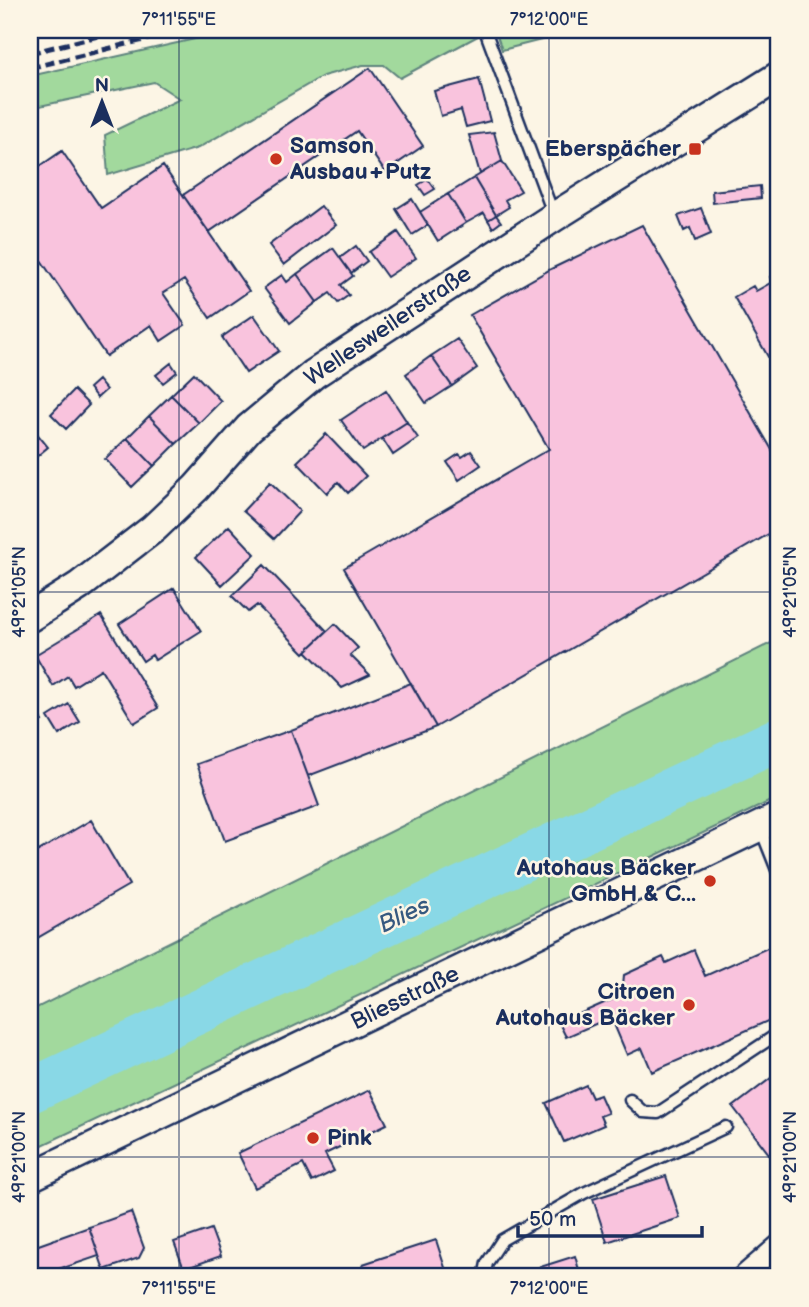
<svg xmlns="http://www.w3.org/2000/svg" width="809" height="1307" viewBox="0 0 809 1307" font-family="'Balsamiq Sans',sans-serif">
<style>
.green{fill:#a2d99d;stroke:#5e847e;stroke-width:2}
.lines{fill:none;stroke-linecap:round;stroke-linejoin:round}
.river{stroke:#89d8e6;stroke-width:44}
.building{fill:#f9c3dd;stroke:#1b2f5e;stroke-width:2}
.lane-casing{stroke:#1b2f5e;stroke-width:15}
.street-casing{stroke:#1b2f5e;stroke-width:24}
.secondary-casing{stroke:#1b2f5e;stroke-width:33}
.lane{stroke:#fcf5e5;stroke-width:10}
.street{stroke:#fcf5e5;stroke-width:19}
.secondary{stroke:#fcf5e5;stroke-width:28}
.rail{stroke:#1b2f5e;stroke-width:5;stroke-dasharray:10 5;stroke-linecap:butt}
.ticks{fill:none;stroke:#1b2f5e;stroke-width:2;stroke-opacity:0.45}
.poi-dot{fill:#c8321e;stroke:#fcf5e5;stroke-width:2.5}
.labels{text-anchor:middle;dominant-baseline:central;stroke-width:5;stroke-linejoin:round;paint-order:stroke}
.poi-label{font-size:23px;font-weight:bold;fill:#1b2f5e;stroke:#fcf5e5;text-anchor:end}
.street-label{font-size:23px;fill:#1b2f5e;stroke:#fcf5e5}
.water-label{font-size:24px;font-style:italic;fill:#365980;stroke:#fcf5e5}
.neatline{fill:none;stroke:#1b2f5e;stroke-width:2.5}
.ticks-label{font-size:18px;text-anchor:middle;fill:#1b2f5e}
</style>
<rect width="100%" height="100%" fill="#fcf5e5"/>
<filter id="ink" filterUnits="userSpaceOnUse"><feTurbulence type="fractalNoise" baseFrequency=".0143" numOctaves="2"/><feDisplacementMap in="SourceGraphic" scale="14" xChannelSelector="R" yChannelSelector="G"/><feConvolveMatrix kernelMatrix="1 2 1 2 8 2 1 2 1" color-interpolation-filters="sRGB"/></filter>
<g filter="url(#ink)">
<path class="green" d="M235,30H489L400,78L384,65H363L323,76L198,148L108,175L105,135L180,99L154,82L30,108V76Z
M495,30H581L502,50Z
M779,639V797L30,1151V1011Z"/>
<g class="lines">
<path class="river" d="M30,1091L779,739"/>
</g>
<path class="building" d="M370,68L423,146L385,172L357,131L209,232L183,195Z
M479,79L490,121L466,127L461,110L441,116L434,91Z
M494,132L502,161L480,174L469,135Z
M62,151L101,208L163,166L249,291L210,318L184,280L163,293L185,325L161,341L151,325L106,356L30,244V173Z
M502,161L521,191L505,200L509,207L496,215L474,178Z
M474,178L496,215L488,220L484,213L466,223L448,194Z
M428,179L435,189L425,195L418,185Z
M760,186L761,198L713,203L712,191Z
M448,194L466,223L438,241L420,212Z
M412,199L428,225L412,235L396,209Z
M321,206L336,225L284,265L269,245Z
M701,208L711,234L695,241L690,228L684,231L678,216Z
M496,215L501,222L493,228L488,220Z
M642,225L779,462V528L436,727L344,568L549,449L470,315L551,269Z
M398,232L416,258L387,277L369,252Z
M356,246L367,261L351,273L340,258Z
M333,248L353,276L341,285L349,295L338,303L330,293L317,302L297,274Z
M779,271V376L734,297L753,286L756,291L772,282L770,277Z
M297,274L317,302L290,323L264,288L282,275L287,282Z
M254,315L279,351L246,373L222,337Z
M457,339L477,368L452,386L431,356Z
M431,356L452,386L426,403L406,374Z
M171,363L177,372L163,383L156,375Z
M194,373L221,401L199,423L171,395Z
M98,380L106,390L97,398L89,388Z
M74,390L89,405L66,429L51,414Z
M386,390L407,422L363,451L341,420Z
M171,395L199,423L176,444L149,416Z
M149,416L176,444L154,466L127,438Z
M407,422L418,438L393,455L382,438Z
M30,425L48,447L30,462Z
M326,434L366,476L348,493L338,482L327,493L297,462Z
M127,438L154,466L132,487L105,459Z
M471,451L481,465L459,480L447,462L459,454L462,457Z
M270,482L300,511L274,539L243,511Z
M229,526L255,554L222,585L196,557Z
M264,565L327,631L304,653L257,605L248,612L232,596Z
M174,588L201,631L155,660L152,655L143,661L119,624Z
M101,615L158,708L134,723L101,669L74,686L68,676L53,686L35,655Z
M335,624L358,648L350,655L370,675L342,688L306,651Z
M411,683L436,727L308,776L291,730Z
M30,697L42,721L30,727Z
M69,704L80,722L59,735L48,717Z
M291,730L319,806L225,841L197,764Z
M91,820L129,885L32,941L30,937V856Z
M774,945L779,956V1016L652,1072L642,1048L627,1055L611,1017L566,1037L559,1023L622,995L624,975L663,957L666,963L694,950L705,976Z
M775,1075L779,1080V1167L733,1107Z
M586,1085L592,1098L600,1095L608,1113L600,1116L604,1125L564,1142L546,1103Z
M370,1090L387,1124L325,1154L334,1171L312,1182L303,1164L255,1188L238,1153Z
M666,1176L680,1218L607,1242L593,1199Z
M131,1212L144,1248L139,1258L104,1270L89,1227Z
M89,1227L99,1256L37,1277H30V1248Z
M211,1229L221,1256L184,1269L174,1242Z
M436,1240L448,1277H367L363,1264Z
M575,1256L581,1277H509Z
M64,1267L68,1277H37Z"/>
<g class="lines">
<g class="lane-casing">
<path id="lane" d="M485,30L554,216
M760,827L779,875
M630,1100L643,1112L658,1113L779,1033
M484,1277L487,1263L502,1240L584,1193L726,1127"/>
</g>
<g class="street-casing">
<path id="street" d="M742,1277L779,1245"/>
</g>
<g class="secondary-casing">
<path id="secondary" d="M30,617L79,586L154,528L196,488L249,428L314,374L554,217L779,76
M30,1177L779,817"/>
</g>
<use href="#lane" class="lane"/>
<use href="#street" class="street"/>
<use href="#secondary" class="secondary"/>
<path class="rail" d="M30,53L123,30
M30,68L184,30"/>
</g>
</g>
<path class="ticks" d="M179,30V1277M549,30V1277M30,592H779M30,1157H779"/>
<g class="poi-dot">
<rect x="688" y="142" width="14" height="14" rx="3.5"/>
<circle cx="276" cy="159" r="7"/>
<circle cx="710" cy="881" r="7"/>
<circle cx="689" cy="1005" r="7"/>
<circle cx="313" cy="1138" r="7"/>
</g>
<g class="labels">
<g class="poi-label">
<text x="290" y="146" text-anchor="start">Samson<tspan x="290" dy="26">Ausbau+Putz</tspan></text>
<text x="681" y="149">Eberspächer</text>
<text x="696" y="868">Autohaus Bäcker<tspan x="696" dy="26">GmbH &amp; C...</tspan></text>
<text x="675" y="992">Citroen<tspan x="675" dy="26">Autohaus Bäcker</tspan></text>
<text x="327" y="1138" text-anchor="start">Pink</text>
</g>
<g class="street-label">
<text transform="translate(388 326) rotate(-34)">Wellesweilerstraße</text>
<text transform="translate(405 998) rotate(-26)">Bliesstraße</text>
</g>
<g class="water-label">
<text transform="translate(404 915) rotate(-25)">Blies</text>
</g>
</g>
<rect width="809" height="1307" fill="none" stroke="#fcf5e5" stroke-width="77"/>
<g transform="translate(102 102)" stroke="#fcf5e5" stroke-width="5" paint-order="stroke">
<path d="M0-5L12 26L0 18L-12 26Z" fill="#1b2f5e"/>
<text y="-10" font-size="19" font-weight="bold" text-anchor="middle" fill="#1b2f5e">N</text>
</g>
<path d="M518 1226v10h184v-10" fill="none" stroke="#1b2f5e" stroke-width="3.5"/>
<text x="529" y="1226" font-size="21" fill="#1b2f5e" stroke="#fcf5e5" stroke-width="5" paint-order="stroke">50 m</text>
<rect x="38" y="38" width="732" height="1230" class="neatline"/>
<g class="ticks-label">
<text x="179" y="25">7°11'55"E</text>
<text x="549" y="25">7°12'00"E</text>
<text transform="translate(19 592) rotate(-90)" y="6">49°21'05"N</text>
<text transform="translate(790 592) rotate(-90)" y="6">49°21'05"N</text>
<text transform="translate(19 1157) rotate(-90)" y="6">49°21'00"N</text>
<text transform="translate(790 1157) rotate(-90)" y="6">49°21'00"N</text>
<text x="179" y="1294">7°11'55"E</text>
<text x="549" y="1294">7°12'00"E</text>
</g>
</svg>
